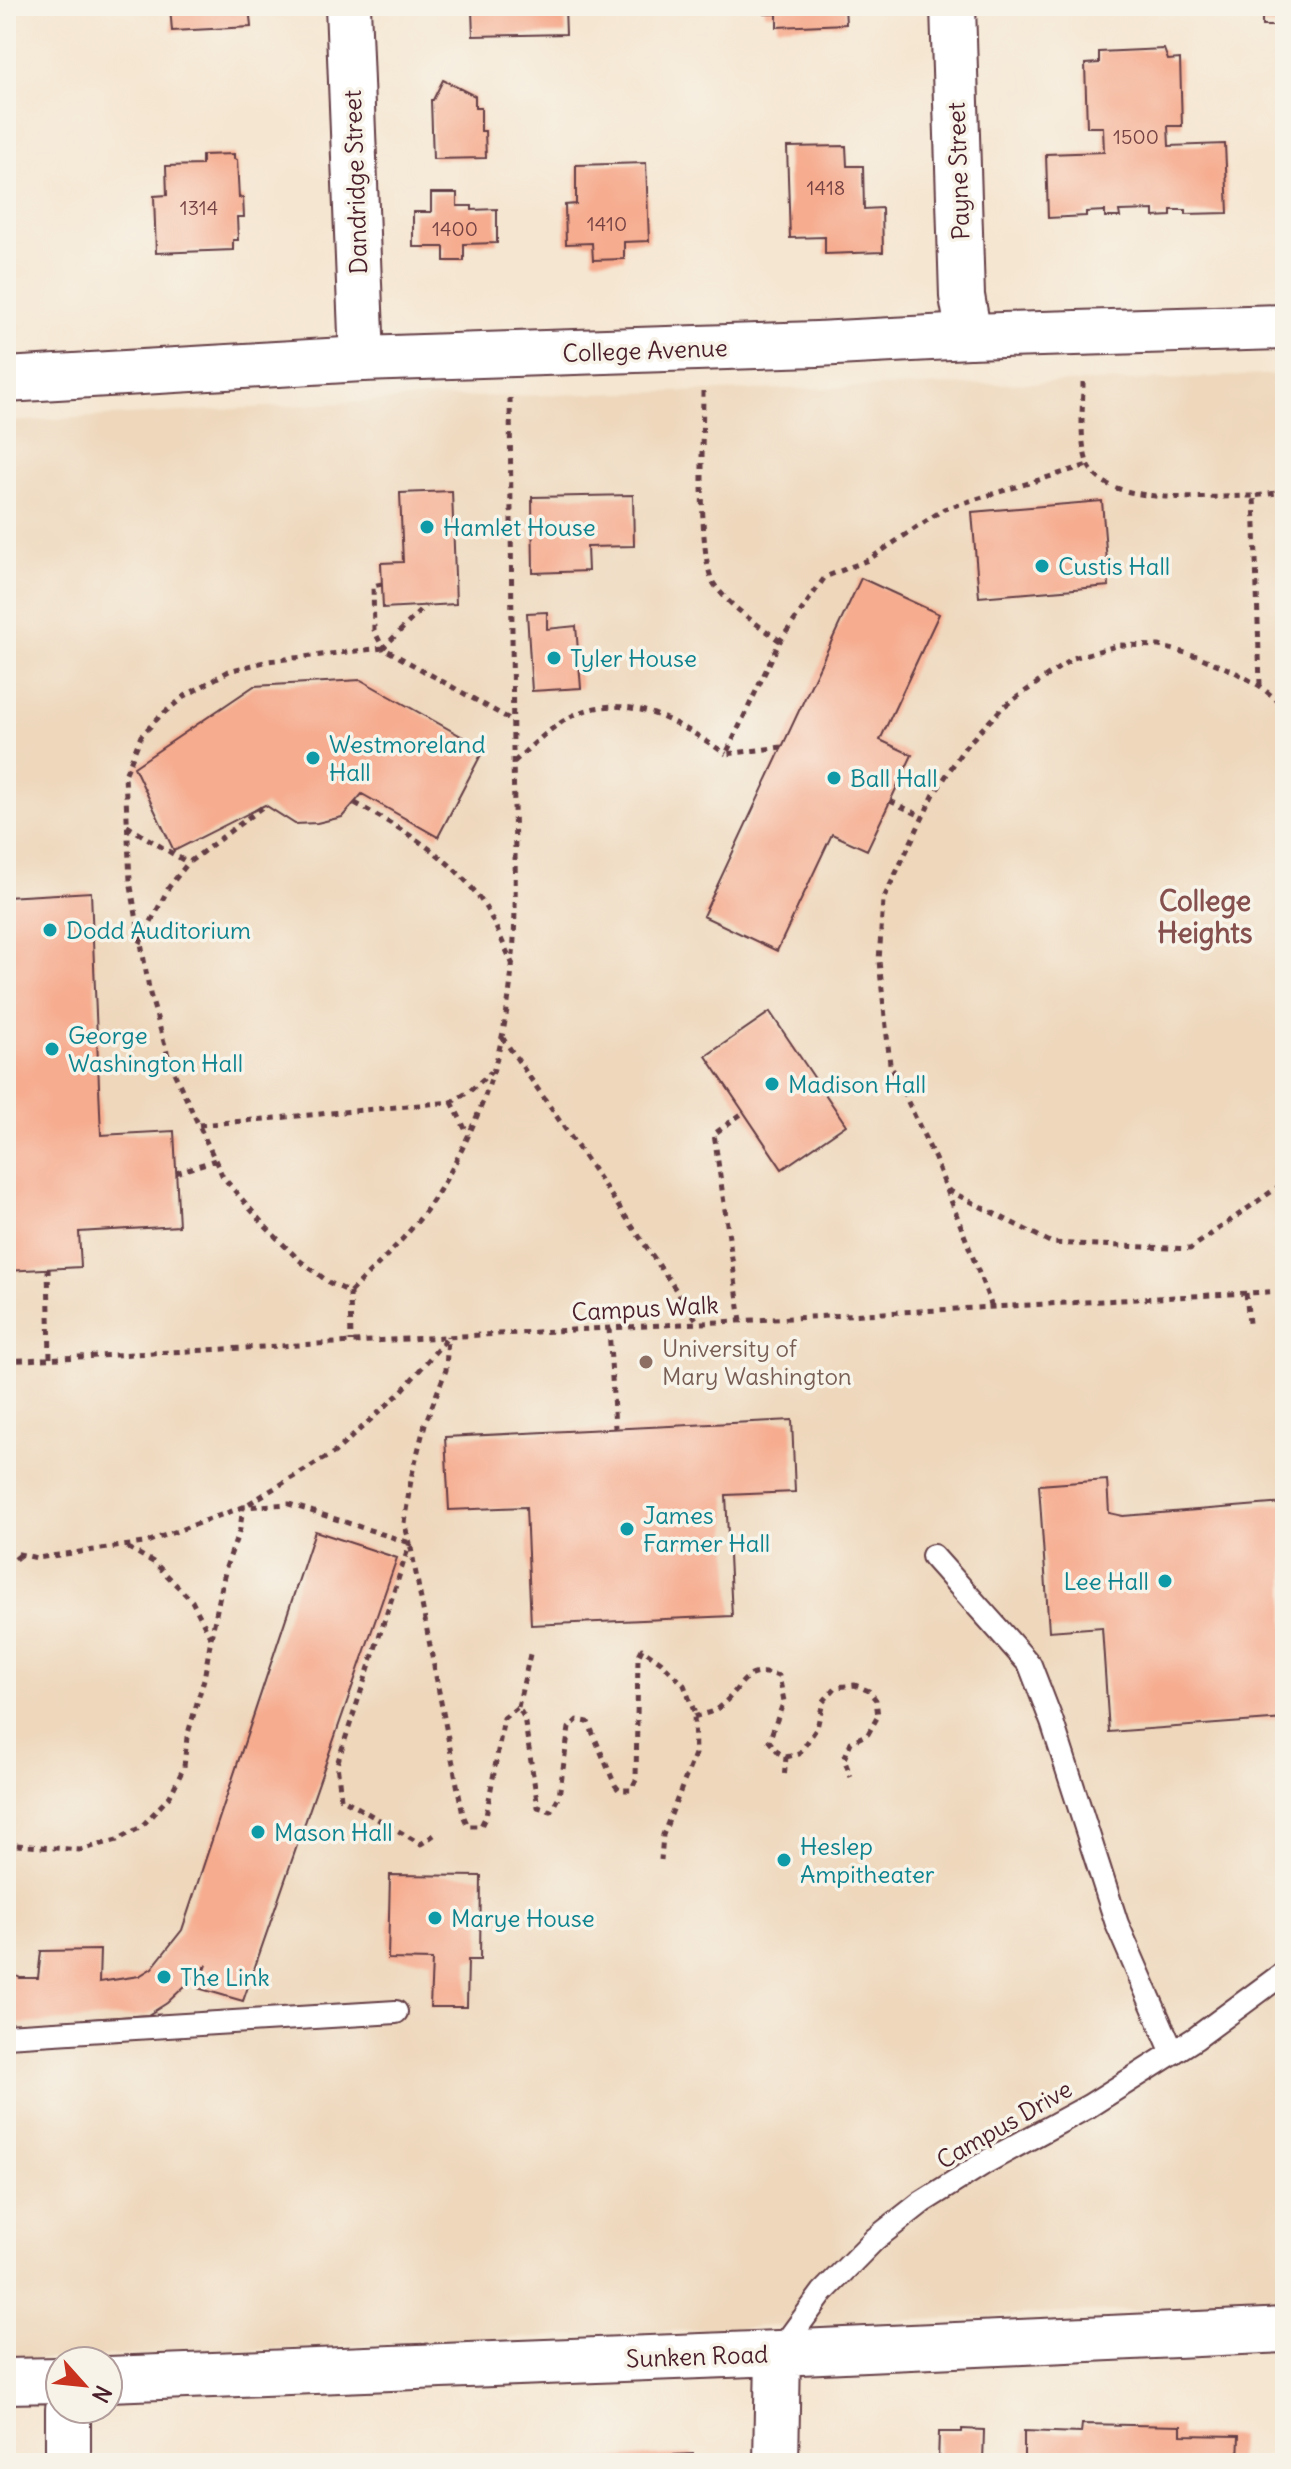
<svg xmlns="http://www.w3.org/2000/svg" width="1291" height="2469" viewBox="0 0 1291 2469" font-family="Delius,sans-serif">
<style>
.built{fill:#eed7bb}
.building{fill:#f6ac8f}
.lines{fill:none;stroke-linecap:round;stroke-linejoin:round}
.lane-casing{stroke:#643d44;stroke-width:26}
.street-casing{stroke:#643d44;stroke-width:48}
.secondary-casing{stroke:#643d44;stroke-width:48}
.path{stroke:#643d44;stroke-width:5;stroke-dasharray:6 6;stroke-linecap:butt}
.lane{stroke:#fff;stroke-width:22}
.street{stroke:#fff;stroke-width:44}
.secondary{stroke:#fff;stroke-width:44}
.culture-dot{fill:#0f9aa8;stroke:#f7f3e8;stroke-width:3}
.education-dot{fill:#8d6e63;stroke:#f7f3e8;stroke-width:3}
.labels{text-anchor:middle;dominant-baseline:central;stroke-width:7;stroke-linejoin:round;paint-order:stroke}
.number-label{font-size:20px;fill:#754244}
.street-label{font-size:24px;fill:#4a1f2b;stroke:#f7f3e8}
.culture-label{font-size:24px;fill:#0d838f;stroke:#f7f3e8;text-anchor:start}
.education-label{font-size:24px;fill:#785e54;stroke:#f7f3e8;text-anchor:start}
.quarter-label{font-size:28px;font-weight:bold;fill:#86504e;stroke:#f7f3e8}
</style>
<rect width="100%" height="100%" fill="#f7f3e8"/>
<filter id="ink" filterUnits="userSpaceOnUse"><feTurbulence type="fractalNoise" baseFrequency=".0125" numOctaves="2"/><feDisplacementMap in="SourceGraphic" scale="16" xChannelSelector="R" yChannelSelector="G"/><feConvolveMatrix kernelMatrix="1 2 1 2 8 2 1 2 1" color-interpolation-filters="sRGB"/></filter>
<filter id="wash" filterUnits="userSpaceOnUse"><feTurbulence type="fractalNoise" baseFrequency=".006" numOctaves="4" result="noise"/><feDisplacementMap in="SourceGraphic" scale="32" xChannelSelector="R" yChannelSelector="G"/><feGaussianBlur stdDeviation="1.8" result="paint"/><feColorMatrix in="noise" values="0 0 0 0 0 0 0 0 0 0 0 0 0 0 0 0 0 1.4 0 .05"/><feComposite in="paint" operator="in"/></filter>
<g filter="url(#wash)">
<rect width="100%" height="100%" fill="#f5e6d1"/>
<path class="built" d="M1285,374V2303L53,2359H6V422L426,398L1119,381Z"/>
<g id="blocks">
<path class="building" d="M170,6H249L251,27L172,31Z
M465,6L565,7L566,34L473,36L472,10L465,11Z
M764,6H845L846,24L777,27V14H764Z
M1262,6H1285V26H1262Z
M1164,49L1168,60L1180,59L1182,126H1168L1169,146L1225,144L1228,213L1186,214V210H1171V216L1154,217V210L1119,211L1120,217H1105V211L1086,212V216L1048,218L1046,154L1104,152L1103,127H1087L1085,64L1099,63V52Z
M443,80L475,96V108H481V131H485L486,158L433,159L431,100H433Z
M846,146L847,166H863L864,209L882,208L883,252L825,254V237L790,238L787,147Z
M234,154V159L237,160L239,198L243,197L244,217H237L238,240H233V250L156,253L154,196L167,195L166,166L202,165V155Z
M646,163L649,241L624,242V259L593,260L592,243L566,244L565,205L576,204V165Z
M431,193H457V206H472V210L497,209V243L464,244V261H444V247H413V212H431Z
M452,491L456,604L383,608L381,563L403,562L400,493Z
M633,495L634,546L587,547L588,571L533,573L532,497Z
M1102,501L1109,586L979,597L972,512Z
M861,578L939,614L880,740L912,755L867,850L832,834L777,951L703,916Z
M547,612V629L576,626L581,688L532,691L527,613Z
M361,680L484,749L438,837L362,794L342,817L317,823L295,824L265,805L174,851L134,767L254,686Z
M91,892L101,1135L174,1131L179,1226L79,1232L81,1267L6,1271V897Z
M770,1012L846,1125L782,1169L706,1056Z
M792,1420L795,1492L726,1495L732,1616L531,1625L526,1507L449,1510L445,1437Z
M1107,1480L1109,1513L1123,1516L1285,1503V1719L1109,1732L1102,1627L1049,1631L1039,1485Z
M315,1531L397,1558L243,2001L198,1988L207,1965L167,2003L148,2015L6,2025V1969L20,1978H38L41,1951L100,1950L99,1982L139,1976L152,1968L182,1930Z
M390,1875L481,1876L480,1960H468L467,2007H430L432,1960L388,1959Z
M1082,2424L1181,2426V2435L1239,2436L1238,2463H1024V2431L1081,2433Z
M962,2429L984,2430L983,2463H938L939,2432H962Z
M693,2454L694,2463H548V2461Z"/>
</g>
</g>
<g filter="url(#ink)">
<use href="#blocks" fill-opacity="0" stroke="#643d44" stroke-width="2"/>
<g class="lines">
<g class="lane-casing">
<path id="lane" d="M933,1556L1030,1665L1052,1722L1117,1924L1173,2053
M6,2036L396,2012
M779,2352L823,2292L875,2239L922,2202L986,2162L1089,2106L1196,2038L1285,1972"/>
</g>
<g class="street-casing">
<path id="street" d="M348,6L362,359
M953,6L962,296L969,336
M108,2379L778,2353L1285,2330
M6,2381L60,2380
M68,2463V2409
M776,2463L778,2353"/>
</g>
<g class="secondary-casing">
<path id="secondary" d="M6,380L362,359L817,344L969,336L1285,327"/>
</g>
<path class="path" d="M1083,382C1083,407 1079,438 1087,462C1104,509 1213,496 1254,496
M703,391C703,429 697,557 714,584C731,608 756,623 780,641
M510,398C511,516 512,633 513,750C514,873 527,1001 477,1116C463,1149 446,1183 425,1212C403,1241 376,1266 350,1292L330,1283L299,1260L264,1225L223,1177L171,1066L150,994L130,881L125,775L141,736L160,716L185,696L229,671L268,661L383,648L513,721
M382,584L373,586L374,630L383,648L425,606
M1260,685L1254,496L1285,492
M782,747L726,754L780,641L825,577L868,560L944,509L1088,465
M514,762C532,745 550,728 572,716C627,689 681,724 726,754
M890,801L923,817
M355,803C397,827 439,849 471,887C490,909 500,937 512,963
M127,826L188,863
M140,943L169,887L188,863L265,805
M502,1037L698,1322
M452,1102L468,1135
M199,1125L452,1102L470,1091L491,1072
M176,1173L215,1160
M948,1190L1052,1243L1190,1249L1285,1182
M48,1268L50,1358
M350,1292L351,1342
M1246,1293L1249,1323
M992,1307L935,1159L890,1064L879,961L883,900L934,794L965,747L1003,707L1073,658L1120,645L1159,646L1197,656L1233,671L1260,686L1285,707
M741,1321L714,1134L744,1112
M609,1328L615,1428
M6,1361L1285,1291
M6,1551L37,1558L144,1543L243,1507L335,1452L400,1393L448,1337
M6,1567L20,1555
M211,1638L226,1567L240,1529L243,1507L289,1504L410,1543L463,1815L468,1826H481L486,1816L504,1718L518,1707L524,1717L538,1807L551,1811L559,1796L569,1728L577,1720L588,1722L615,1785L619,1790H631L636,1780L638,1657L642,1649L661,1662L684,1685L694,1711L695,1754L663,1835L661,1860
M518,1707L531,1650
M694,1717C702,1714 712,1713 718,1708C744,1689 741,1664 779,1676L784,1701L769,1741L779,1753L786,1757L784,1779
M786,1757L799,1754L817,1728L823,1702L836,1687L855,1685L869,1691L876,1700L878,1716L868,1734L851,1742L844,1759L851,1777
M434,1835L421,1844L341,1798L337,1764L410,1543L404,1523L412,1474L425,1424L446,1370L448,1336
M6,1840L16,1845L80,1850L117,1840L141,1827L170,1796L184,1767L187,1737L204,1679L211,1638L192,1601L155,1563L125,1546"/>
<use href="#lane" class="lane"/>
<use href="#street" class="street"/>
<use href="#secondary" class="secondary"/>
</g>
</g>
<g class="culture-dot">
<circle cx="427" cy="527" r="8"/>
<circle cx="1042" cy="566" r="8"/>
<circle cx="554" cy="658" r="8"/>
<circle cx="313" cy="758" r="8"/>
<circle cx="834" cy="778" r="8"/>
<circle cx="50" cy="930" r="8"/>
<circle cx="52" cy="1049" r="8"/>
<circle cx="772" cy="1084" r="8"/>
<circle cx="627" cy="1529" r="8"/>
<circle cx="1165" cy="1581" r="8"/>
<circle cx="258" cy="1832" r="8"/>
<circle cx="784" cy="1860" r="8"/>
<circle cx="435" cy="1918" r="8"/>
<circle cx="164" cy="1977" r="8"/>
</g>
<circle class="education-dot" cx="646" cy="1362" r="8"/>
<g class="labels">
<g class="number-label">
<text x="1136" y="136">1500</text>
<text x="826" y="187">1418</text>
<text x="199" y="207">1314</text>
<text x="607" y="223">1410</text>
<text x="455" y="228">1400</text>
</g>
<g class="street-label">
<text transform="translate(958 171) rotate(-92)">Payne Street</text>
<text transform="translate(355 182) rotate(-92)">Dandridge Street</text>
<text transform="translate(645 350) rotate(-2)">College Avenue</text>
<text transform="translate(645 1308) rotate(-3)">Campus Walk</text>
<text transform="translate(1004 2124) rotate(-30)">Campus Drive</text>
<text transform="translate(697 2356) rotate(-2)">Sunken Road</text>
</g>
<g class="culture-label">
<text x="443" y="527">Hamlet House</text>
<text x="1058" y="566">Custis Hall</text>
<text x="570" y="658">Tyler House</text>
<text x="329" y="744">Westmoreland<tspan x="329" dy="28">Hall</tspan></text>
<text x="850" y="778">Ball Hall</text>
<text x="66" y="930">Dodd Auditorium</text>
<text x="68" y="1035">George<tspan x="68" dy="28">Washington Hall</tspan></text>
<text x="788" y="1084">Madison Hall</text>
<text x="643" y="1515">James<tspan x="643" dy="28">Farmer Hall</tspan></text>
<text x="1149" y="1581" text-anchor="end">Lee Hall</text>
<text x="274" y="1832">Mason Hall</text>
<text x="800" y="1846">Heslep<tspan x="800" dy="28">Ampitheater</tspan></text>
<text x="451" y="1918">Marye House</text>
<text x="180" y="1977">The Link</text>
</g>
<g class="education-label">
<text x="662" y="1348">University of<tspan x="662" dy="28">Mary Washington</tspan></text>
</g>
<g class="quarter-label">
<text x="1205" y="901">College<tspan x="1205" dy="32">Heights</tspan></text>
</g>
</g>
<rect width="1291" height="2469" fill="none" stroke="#f7f3e8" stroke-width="32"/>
<g transform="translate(84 2385) rotate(117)"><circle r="38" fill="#f7f3e8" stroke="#b29e9c" stroke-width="2"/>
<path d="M0-6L14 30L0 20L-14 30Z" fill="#c8321e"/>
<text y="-12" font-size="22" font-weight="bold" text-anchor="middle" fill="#4a1f2b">N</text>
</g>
</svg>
